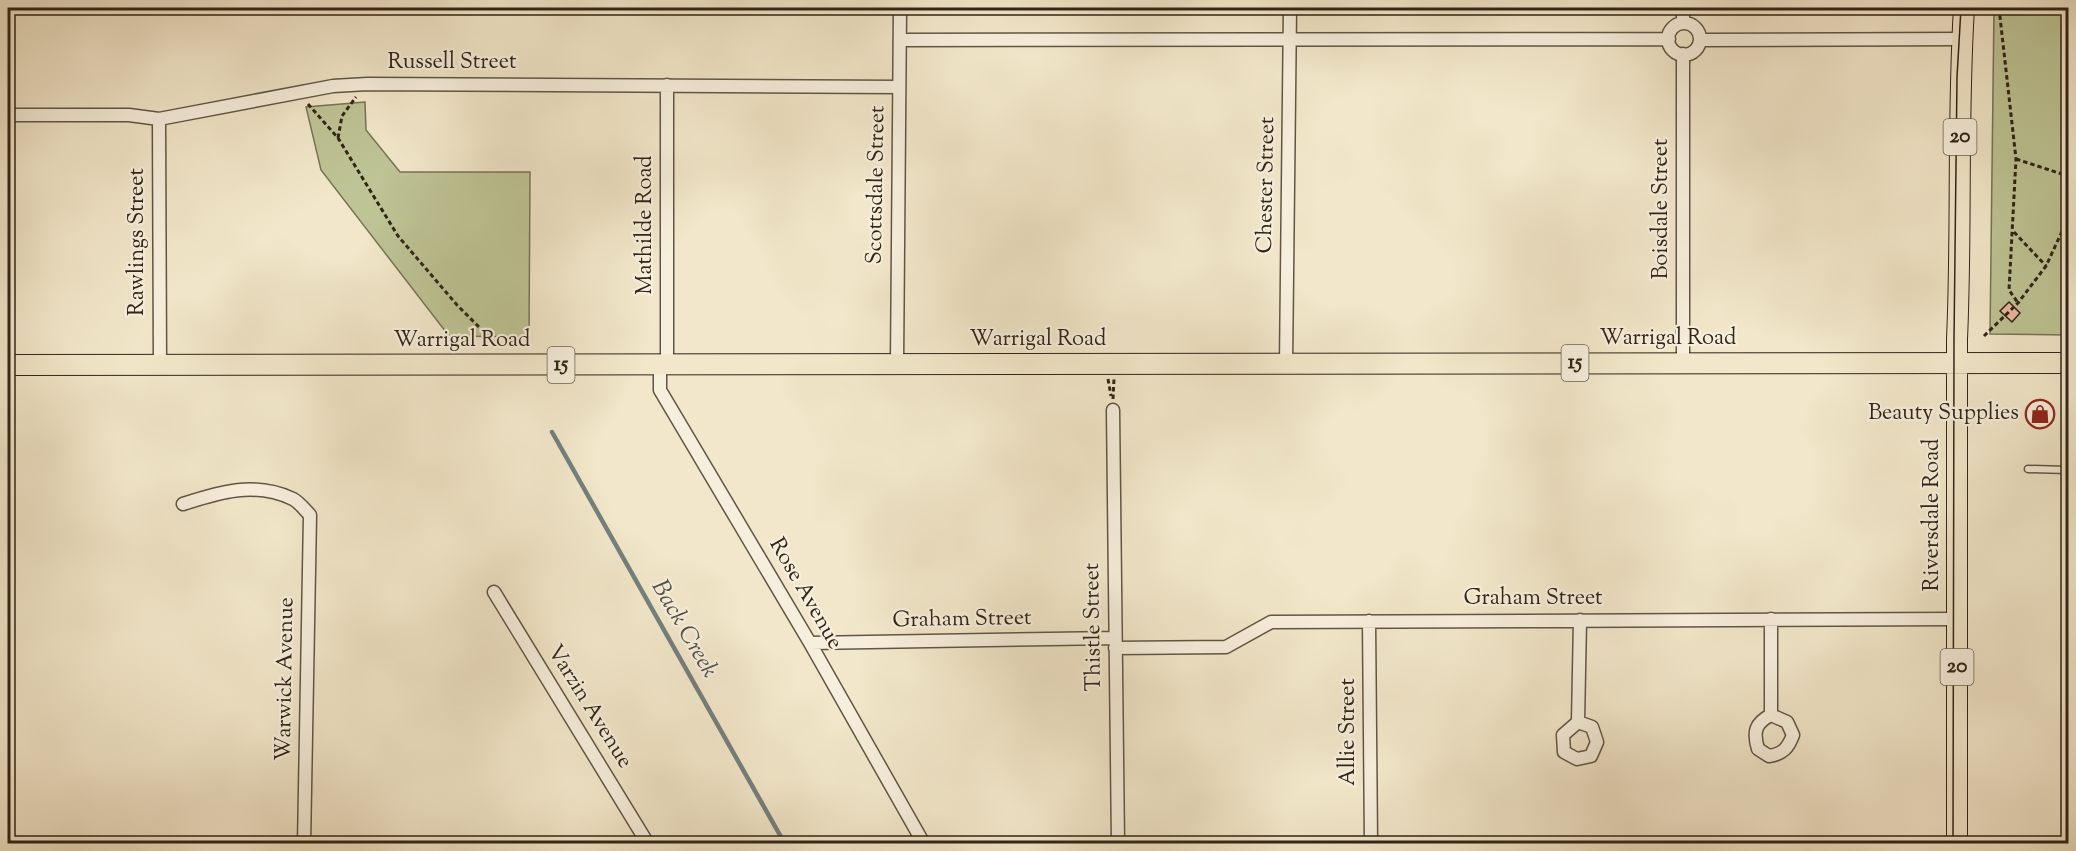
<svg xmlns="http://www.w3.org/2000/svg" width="2076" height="851" viewBox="0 0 2076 851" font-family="'Sorts Mill Goudy',serif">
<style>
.green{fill:#bec495;stroke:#777456;stroke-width:1.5}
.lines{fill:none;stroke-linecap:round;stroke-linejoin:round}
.stream{stroke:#74807e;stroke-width:4.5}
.building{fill:#ebb7a2;stroke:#302517;stroke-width:1.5}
.service-casing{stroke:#605644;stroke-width:9}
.minor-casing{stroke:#605644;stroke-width:15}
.primary-casing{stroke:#302517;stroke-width:22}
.path{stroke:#302517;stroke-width:3;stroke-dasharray:4.5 3;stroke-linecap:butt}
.service{stroke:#f7efdd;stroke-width:6}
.minor{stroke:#f7efdd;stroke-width:12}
.primary{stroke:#f2e7ca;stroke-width:20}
.tram{stroke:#302517;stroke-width:1.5}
.labels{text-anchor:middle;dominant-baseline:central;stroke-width:4.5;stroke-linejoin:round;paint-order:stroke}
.shield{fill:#f7efdd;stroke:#6c6252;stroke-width:1.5}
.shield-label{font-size:21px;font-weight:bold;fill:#302517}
.street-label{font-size:22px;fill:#302517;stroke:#f7efdd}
.poi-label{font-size:22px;fill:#302517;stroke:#f7efdd;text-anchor:end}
.water-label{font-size:24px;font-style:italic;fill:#52524a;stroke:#f7efdd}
</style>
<rect width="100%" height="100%" fill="#f2e7ca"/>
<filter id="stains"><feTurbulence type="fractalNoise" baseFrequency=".00333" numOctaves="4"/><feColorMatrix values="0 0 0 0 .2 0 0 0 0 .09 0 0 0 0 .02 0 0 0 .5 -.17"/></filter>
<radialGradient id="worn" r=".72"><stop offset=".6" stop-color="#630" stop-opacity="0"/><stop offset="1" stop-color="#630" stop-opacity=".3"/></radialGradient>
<path class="green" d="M1994,8H2068V335L1990,334Z
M365,102L366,130L400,172H530L529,337L449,336L321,170L306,107Z"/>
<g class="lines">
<path class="stream" d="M552,432L785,844"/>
</g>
<path class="building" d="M2009,302L2020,313L2012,322L2000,311Z"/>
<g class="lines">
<g class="service-casing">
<path id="service" d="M2028,469L2068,470"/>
</g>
<g class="minor-casing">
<path id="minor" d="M1683,23V8
M1668 39a16 16 0 1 1 32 0a16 16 0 1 1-32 0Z
M900,40L1669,39
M1700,40L1962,39
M8,115H129L159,119L333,86L367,84L899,87
M159,119L160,366
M1683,363V54
M897,364L900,8
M1286,364L1290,8
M660,365V390L810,643L924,844
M667,365V85
M1113,410L1118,844
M183,504C220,492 255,481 293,499C299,502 305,510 310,515L304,844
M494,592L648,844
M1771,619V715
M1369,621L1371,844
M810,643L1115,638
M1115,648L1226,647L1271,622L1957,619
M1771,715L1787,722L1793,735C1788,748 1783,754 1769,756L1758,749C1753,732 1755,723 1771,715Z
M1578,722L1592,727L1597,742L1591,756L1577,759L1564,752L1563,735L1578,722L1580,620"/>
</g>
<g class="primary-casing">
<path id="primary" d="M8,365L2068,363
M1957,844V339C1962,229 1957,118 1964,8"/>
</g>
<path class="path" d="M1999,8L2016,159L2009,290L2018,303
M308,104L338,138L398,236L457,305L495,343
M338,138L342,116L356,97
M2016,159L2068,176
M2014,232L2046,266
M1984,336L2018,303L2046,266L2065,225L2068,176
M1108,379L1111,396
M1113,399L1114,379"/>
<use href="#service" class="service"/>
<use href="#minor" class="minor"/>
<use href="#primary" class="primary"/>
<path class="tram" d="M1953,844L1954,340L1957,77L1961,8"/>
</g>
<defs>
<g id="shop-ring" transform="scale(1.5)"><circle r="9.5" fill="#f7efdd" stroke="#8f2418" stroke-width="1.5"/><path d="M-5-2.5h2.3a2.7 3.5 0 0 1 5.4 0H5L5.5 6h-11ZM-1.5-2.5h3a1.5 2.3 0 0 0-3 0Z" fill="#8f2418"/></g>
</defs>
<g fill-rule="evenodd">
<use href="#shop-ring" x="2040" y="414"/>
</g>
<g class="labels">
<g class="shield">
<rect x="1943.5" y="119" width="33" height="36" rx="4.5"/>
<rect x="1561.5" y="345" width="27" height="36" rx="4.5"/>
<rect x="547.5" y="347" width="27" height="36" rx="4.5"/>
<rect x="1940.5" y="649" width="33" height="36" rx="4.5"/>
</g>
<g class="shield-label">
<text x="1960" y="137">20</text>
<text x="1575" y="363">15</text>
<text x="561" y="365">15</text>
<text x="1957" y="667">20</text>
</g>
<g class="street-label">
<text x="452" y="63">Russell Street</text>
<text transform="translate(877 185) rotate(-89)">Scottsdale Street</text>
<text transform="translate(1267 185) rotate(-89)">Chester Street</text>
<text transform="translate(1662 209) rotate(-90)">Boisdale Street</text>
<text transform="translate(646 225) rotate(-90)">Mathilde Road</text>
<text transform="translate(138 242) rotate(-90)">Rawlings Street</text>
<text x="1668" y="339">Warrigal Road</text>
<text x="1038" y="340">Warrigal Road</text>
<text x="462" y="341">Warrigal Road</text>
<text transform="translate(1933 515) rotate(-90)">Riversdale Road</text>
<text transform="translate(805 594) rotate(60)">Rose Avenue</text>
<text x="1533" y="599">Graham Street</text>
<text transform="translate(962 620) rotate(-1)">Graham Street</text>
<text transform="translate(1094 627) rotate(-91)">Thistle Street</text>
<text transform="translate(286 679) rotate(-89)">Warwick Avenue</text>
<text transform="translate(589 707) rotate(58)">Varzin Avenue</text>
<text transform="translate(1349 732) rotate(-90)">Allie Street</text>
</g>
<g class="poi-label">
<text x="2019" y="414">Beauty Supplies</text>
</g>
<g class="water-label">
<text transform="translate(684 629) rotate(60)">Back Creek</text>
</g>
</g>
<rect width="2076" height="851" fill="none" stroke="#f2e7ca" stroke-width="30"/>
<rect x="9" y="9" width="2058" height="833" fill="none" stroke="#302517" stroke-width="3"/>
<rect x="15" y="15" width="2046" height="821" fill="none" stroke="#302517" stroke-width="1.5"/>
<rect width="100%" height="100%" filter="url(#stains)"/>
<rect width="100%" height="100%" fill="url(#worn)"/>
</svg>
